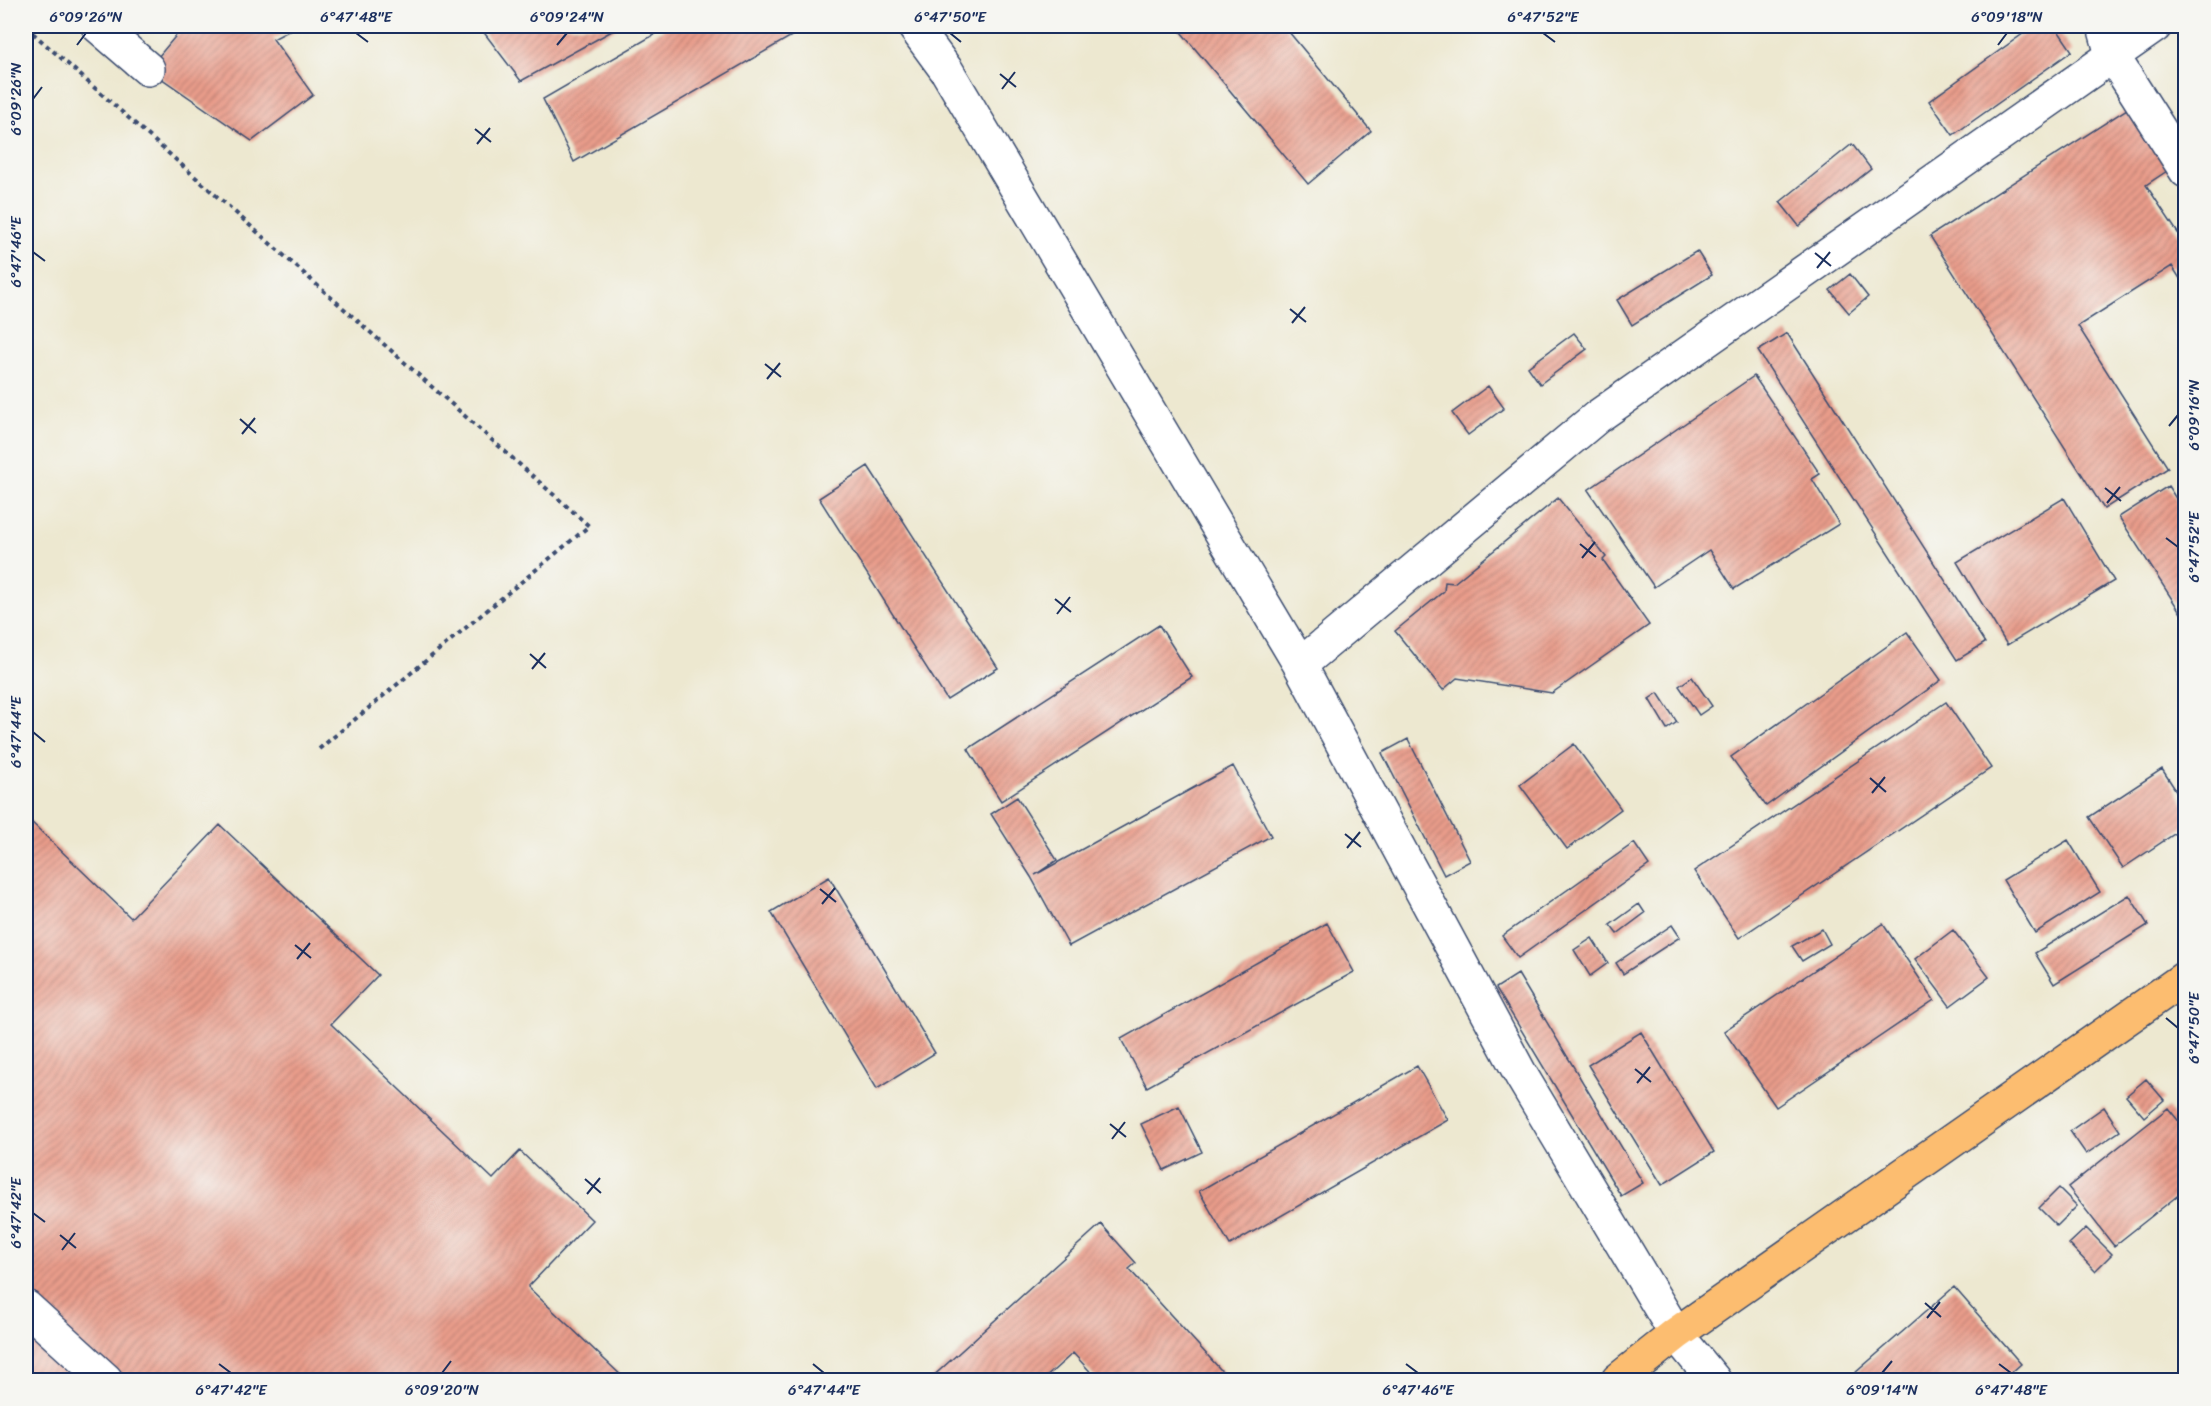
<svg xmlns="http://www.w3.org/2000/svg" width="2211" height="1406" viewBox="0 0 2211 1406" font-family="Sriracha,sans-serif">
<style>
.building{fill:url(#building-hatch)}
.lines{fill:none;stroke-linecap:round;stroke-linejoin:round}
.minor-casing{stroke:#3a4b6f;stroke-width:36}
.major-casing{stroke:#3a4b6f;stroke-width:36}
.path{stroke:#3a4b6f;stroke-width:4;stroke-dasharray:4.5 4.5;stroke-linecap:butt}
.minor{stroke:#fff;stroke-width:33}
.major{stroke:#fcbd6f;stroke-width:33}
.ticks{fill:none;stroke:#1b2f5e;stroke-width:2}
.neatline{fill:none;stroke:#1b2f5e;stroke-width:2}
.ticks-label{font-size:15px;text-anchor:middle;fill:#1b2f5e}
</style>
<defs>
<pattern id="building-hatch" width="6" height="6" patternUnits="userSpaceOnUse" patternTransform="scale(1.5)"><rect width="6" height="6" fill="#e99c8a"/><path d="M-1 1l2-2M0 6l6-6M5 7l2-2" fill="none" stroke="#bc8074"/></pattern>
</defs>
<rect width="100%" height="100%" fill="#f6f6f2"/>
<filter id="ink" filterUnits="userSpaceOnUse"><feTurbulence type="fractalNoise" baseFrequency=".0167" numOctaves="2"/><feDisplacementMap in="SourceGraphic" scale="12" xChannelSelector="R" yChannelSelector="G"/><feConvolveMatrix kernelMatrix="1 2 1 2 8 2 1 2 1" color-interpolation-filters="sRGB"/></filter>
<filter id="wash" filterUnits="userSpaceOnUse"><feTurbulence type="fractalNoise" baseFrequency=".008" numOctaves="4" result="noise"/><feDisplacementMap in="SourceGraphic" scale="24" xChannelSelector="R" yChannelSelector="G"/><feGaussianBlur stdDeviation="1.35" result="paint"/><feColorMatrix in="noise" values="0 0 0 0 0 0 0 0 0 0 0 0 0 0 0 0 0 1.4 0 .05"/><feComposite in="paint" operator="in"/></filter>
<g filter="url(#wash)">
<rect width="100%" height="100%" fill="#ede8d0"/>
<g id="blocks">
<path class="building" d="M184,26H298L273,39L313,95L252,141L148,69Z
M479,26H621L521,81Z
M669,26H790L795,34L574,162L543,99Z
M1176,26H1284L1371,131L1308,184Z
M2034,26H2055L2072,51L1953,135L1929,101Z
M2130,107L2170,169L2146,185L2186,245V288L2172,266L2078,326L2168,468L2104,509L1930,236Z
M1852,144L1871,169L1799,226L1780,202Z
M1697,251L1712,275L1632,325L1617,300Z
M1850,274L1868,297L1849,313L1830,290Z
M1574,333L1587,349L1540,384L1528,367Z
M1787,333L1985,643L1957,660L1758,351Z
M1754,376L1820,474L1812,479L1839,524L1734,589L1709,550L1654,587L1588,490Z
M1488,386L1504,408L1468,435L1452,413Z
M868,466L998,668L947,700L819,498Z
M2168,486L2186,514V621L2119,517Z
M1558,498L1606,557L1603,560L1649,625L1552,693L1457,678L1443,690L1395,631L1444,591L1445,582L1454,583Z
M2064,498L2114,581L2007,645L1957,562Z
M1159,625L1192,677L1001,801L968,749Z
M1907,632L1941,680L1766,806L1731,757Z
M1692,677L1712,706L1699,715L1679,686Z
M1658,693L1677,722L1667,729L1649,699Z
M1946,702L1991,768L1739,938L1694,871Z
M1408,739L1470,861L1444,875L1382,753Z
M1574,744L1621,809L1567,849L1520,785Z
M1233,766L1271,836L1069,946L1031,877L991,814L1017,797L1057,860L1035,875Z
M2162,769L2186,806V826L2123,868L2089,817Z
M26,817L131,918L220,825L378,975L331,1024L493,1179L520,1151L592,1220L528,1287L626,1380H26Z
M2068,840L2100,892L2035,933L2003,880Z
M1634,843L1649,865L1518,958L1502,936Z
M829,877L935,1053L877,1089L771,912Z
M2129,895L2148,925L2054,984L2035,953Z
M1639,904L1645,913L1617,934L1610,925Z
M1327,923L1354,972L1147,1087L1121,1039Z
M1883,924L1934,1000L1776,1107L1724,1031Z
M1672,925L1680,937L1623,974L1616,963Z
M1822,929L1830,944L1802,961L1792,946Z
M1953,930L1989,977L1950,1006L1915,959Z
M1592,938L1608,963L1590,976L1574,950Z
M1518,974L1643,1183L1621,1196L1496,988Z
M1641,1032L1714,1152L1662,1185L1588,1065Z
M1417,1066L1448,1120L1230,1245L1199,1191Z
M2146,1079L2164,1100L2144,1117L2126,1096Z
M1179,1106L1202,1152L1164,1170L1141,1124Z
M2104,1107L2120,1131L2086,1154L2070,1131Z
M2168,1108L2186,1130V1189L2114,1246L2068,1187Z
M2059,1188L2077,1206L2057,1226L2039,1208Z
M1101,1224L1136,1263L1129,1269L1230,1380H1098L1073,1353L1043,1380H929Z
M2086,1228L2112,1254L2095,1271L2069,1244Z
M1954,1287L2021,1364L2003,1380H1847Z"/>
</g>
</g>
<g filter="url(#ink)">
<use href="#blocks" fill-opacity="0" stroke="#3a4b6f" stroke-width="1.5"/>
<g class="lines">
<g class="minor-casing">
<path id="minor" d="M98,26L148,69
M914,26L947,71L1300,665L1521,1075L1676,1334L1714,1380
M2104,26L2112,55L2186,171
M1300,665L1597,417L2155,26
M26,1307L106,1380"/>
</g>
<g class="major-casing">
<path id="major" d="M1618,1380L1676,1334L2186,977"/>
</g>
<path class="path" d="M26,27L589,526L319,749"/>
<use href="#minor" class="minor"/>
<use href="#major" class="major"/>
</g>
</g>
<path class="ticks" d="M356,33L368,42M950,33L961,42M1543,33L1555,42M77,45L86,33M557,45L567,33M1998,45L2007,33M1000,74L1016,87M1002,89L1015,72M33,99L42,87M475,129L491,142M477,144L490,128M33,252L45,261M1815,253L1831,266M1817,268L1830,252M1290,309L1306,322M1292,323L1305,307M765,364L781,377M767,379L780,363M240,419L256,433M2169,426L2178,415M242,434L255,418M2105,488L2121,501M2107,503L2120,487M2166,538L2178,547M1580,544L1596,557M1582,558L1595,542M1055,599L1071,612M1057,614L1070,597M530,654L546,668M532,669L545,653M33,732L45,742M1870,778L1886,792M1872,793L1885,777M1345,834L1361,847M1347,848L1360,832M820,889L836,902M822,904L835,888M295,945L311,958M297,959L310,943M2166,1018L2178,1028M1635,1069L1651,1082M1637,1083L1650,1067M1110,1124L1126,1137M1112,1139L1125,1122M585,1179L601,1193M587,1194L600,1178M33,1213L45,1222M60,1235L76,1248M62,1250L75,1233M1925,1303L1941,1317M1927,1318L1940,1302M219,1364L231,1373M813,1364L824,1373M1406,1364L1418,1373M1999,1364L2011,1373M442,1373L451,1361M1882,1373L1892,1361"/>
<rect width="2211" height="1406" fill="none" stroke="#f6f6f2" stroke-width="66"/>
<rect x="33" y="33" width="2145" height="1340" class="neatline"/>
<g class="ticks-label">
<text x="86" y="22">6°09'26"N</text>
<text x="356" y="22">6°47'48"E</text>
<text x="567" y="22">6°09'24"N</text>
<text x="950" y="22">6°47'50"E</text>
<text x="1543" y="22">6°47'52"E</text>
<text x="2007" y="22">6°09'18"N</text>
<text transform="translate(16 99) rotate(-90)" y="5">6°09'26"N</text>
<text transform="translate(16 252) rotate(-90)" y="5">6°47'46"E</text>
<text transform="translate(2194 415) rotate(-90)" y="5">6°09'16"N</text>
<text transform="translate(2194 547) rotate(-90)" y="5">6°47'52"E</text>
<text transform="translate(16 732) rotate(-90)" y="5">6°47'44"E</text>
<text transform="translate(2194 1028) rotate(-90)" y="5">6°47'50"E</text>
<text transform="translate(16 1213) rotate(-90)" y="5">6°47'42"E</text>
<text x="231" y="1395">6°47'42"E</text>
<text x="442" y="1395">6°09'20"N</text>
<text x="824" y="1395">6°47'44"E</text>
<text x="1418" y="1395">6°47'46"E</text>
<text x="1882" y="1395">6°09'14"N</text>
<text x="2011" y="1395">6°47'48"E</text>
</g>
</svg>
